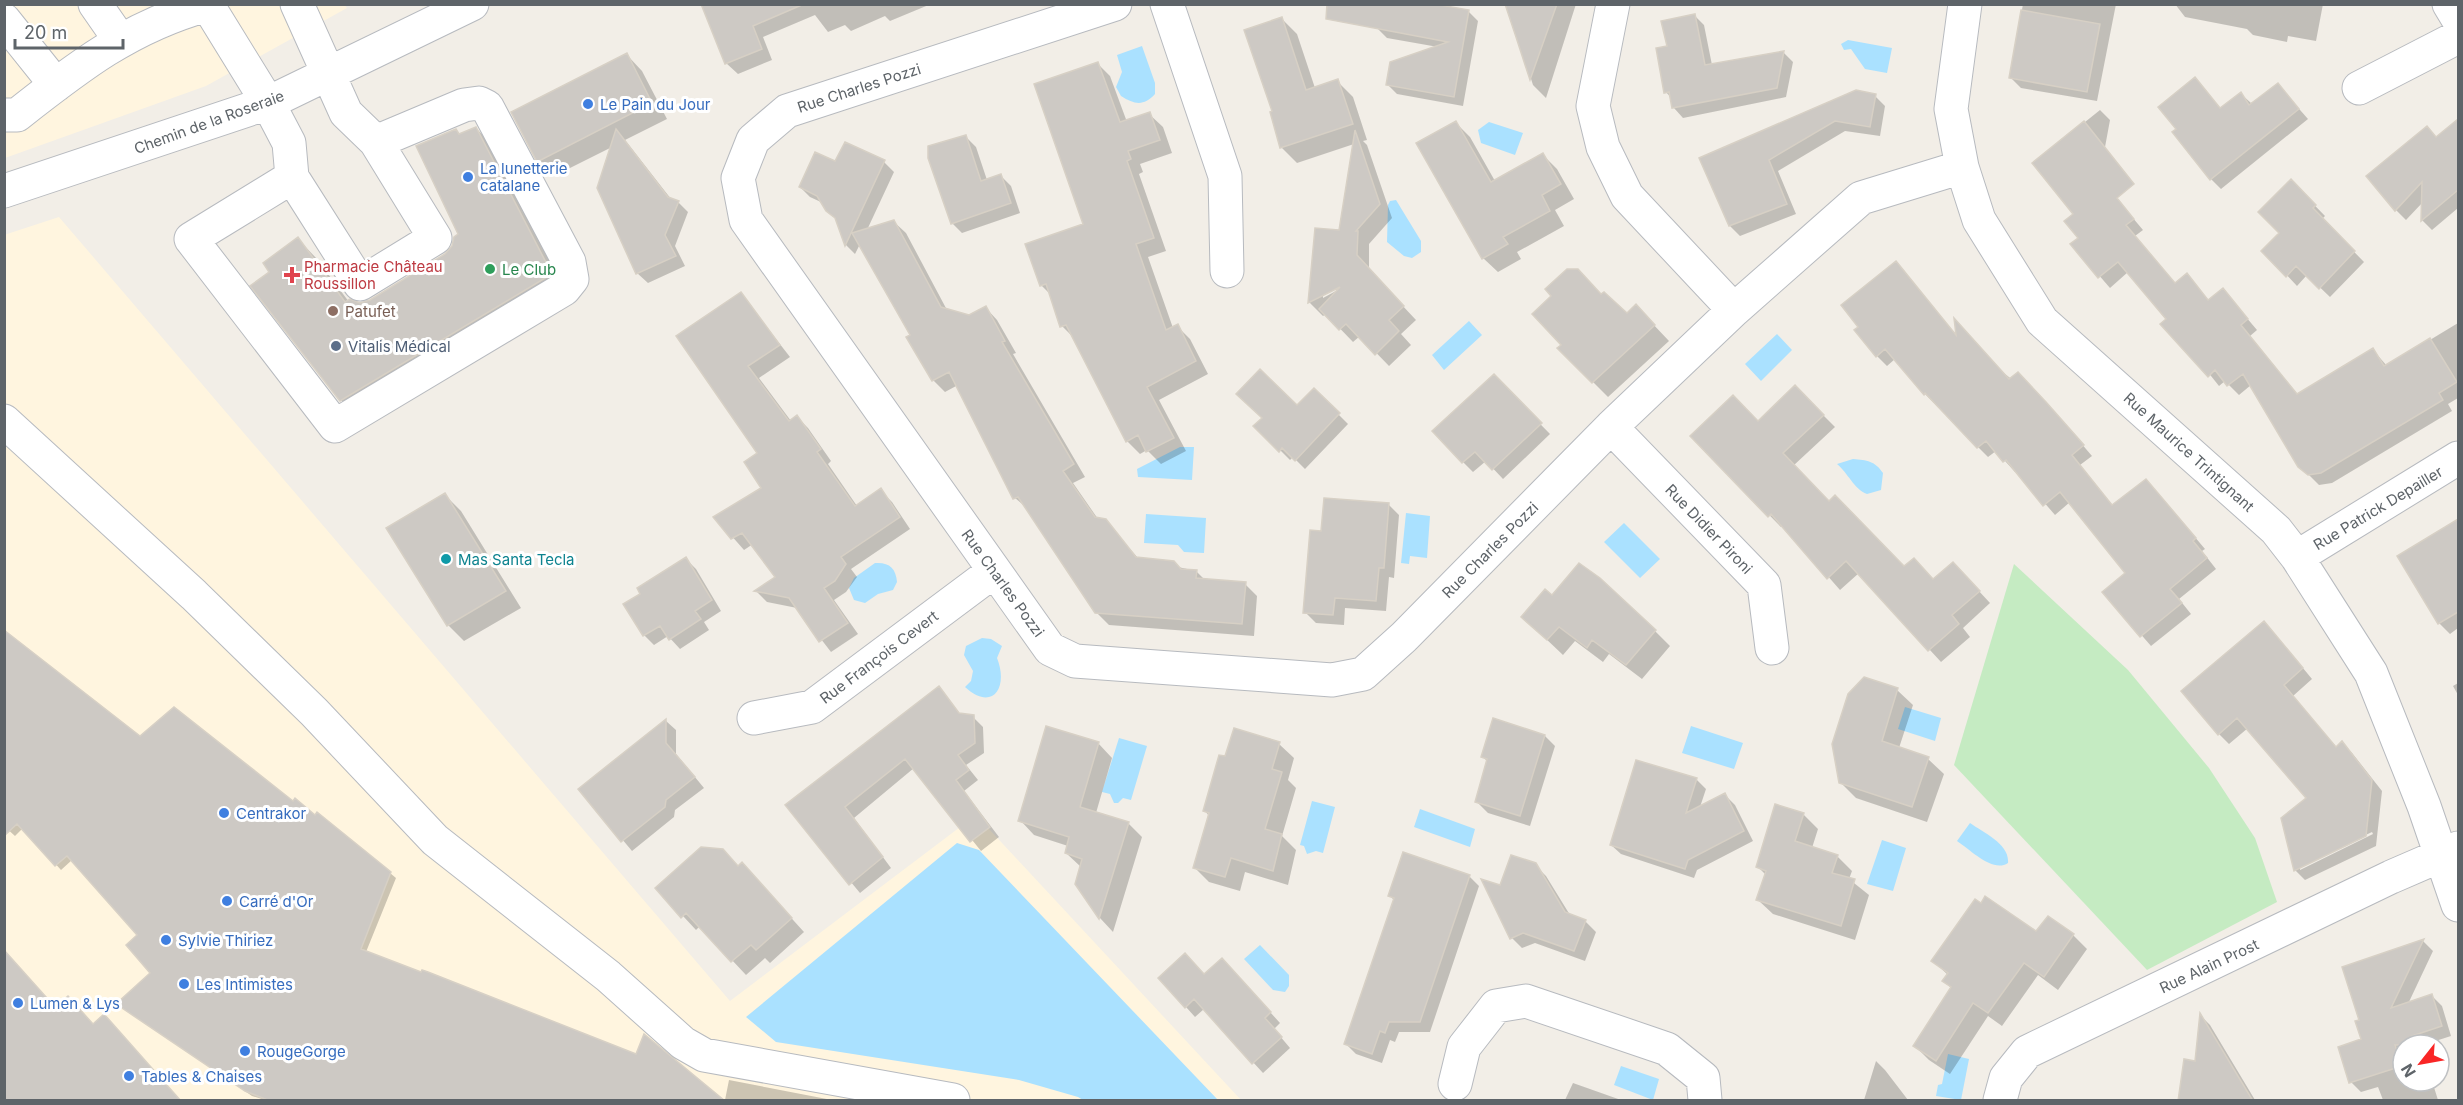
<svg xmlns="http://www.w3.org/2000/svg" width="2463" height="1105" viewBox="0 0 2463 1105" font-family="Inter,sans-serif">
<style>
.commercial{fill:#fff5df}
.green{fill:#c5ebc2}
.water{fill:#aae1ff}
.shadow{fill:#0003;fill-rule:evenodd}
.building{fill:#cdc9c4;stroke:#d7d0c5;stroke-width:1.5}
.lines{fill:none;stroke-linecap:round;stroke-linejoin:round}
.minor-casing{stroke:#b7babf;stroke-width:35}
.minor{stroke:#fff;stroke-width:33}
.shop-dot{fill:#3f7fe0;stroke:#fff;stroke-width:2}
.leisure-dot{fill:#2e9e5b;stroke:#fff;stroke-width:2}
.health-dot{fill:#e0444e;stroke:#fff;stroke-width:2}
.education-dot{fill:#8d6e63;stroke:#fff;stroke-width:2}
.service-dot{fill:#5c6f8a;stroke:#fff;stroke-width:2}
.culture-dot{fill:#0f9aa8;stroke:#fff;stroke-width:2}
.labels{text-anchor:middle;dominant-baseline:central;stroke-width:6;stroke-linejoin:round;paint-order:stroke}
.street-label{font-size:15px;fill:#5e6469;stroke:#fff}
.shop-label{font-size:15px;fill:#366cbe;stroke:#fff;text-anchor:start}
.health-label{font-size:15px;fill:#be3a42;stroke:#fff;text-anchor:start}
.leisure-label{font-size:15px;fill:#27864d;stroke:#fff;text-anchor:start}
.education-label{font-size:15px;fill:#785e54;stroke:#fff;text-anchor:start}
.service-label{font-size:15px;fill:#4e5e75;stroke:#fff;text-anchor:start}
.culture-label{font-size:15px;fill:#0d838f;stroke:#fff;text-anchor:start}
</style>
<rect width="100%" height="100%" fill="#f2eee7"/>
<path class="commercial" d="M344,4L347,8L206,86L5,158L4,5Z
M59,217L730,1001L976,815L1241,1100H5L4,235Z"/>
<path class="green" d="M2014,564L2128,670L2209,768L2255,838L2277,902L2147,970L1954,765Z"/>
<path class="water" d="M1848,40L1892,48L1887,73L1865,69L1851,49L1844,50L1841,44Z
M1142,46L1155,83V94C1144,106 1135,105 1121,96L1116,87L1122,72L1117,55Z
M1489,122L1523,133L1515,155L1481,143L1478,130Z
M1396,200L1421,241V252L1412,258L1404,256L1387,242L1388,205L1390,201Z
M1469,321L1482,335L1444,370L1432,355Z
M1777,334L1792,350L1761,381L1745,364Z
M1180,447H1194L1192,480L1138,477L1137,469Z
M1853,459C1867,460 1875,461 1883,473L1881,490L1867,494C1854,489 1848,473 1837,464Z
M1406,513L1430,516L1427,558L1410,556L1409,564L1401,563Z
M1146,514L1206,518L1204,553L1184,552L1178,545L1144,543Z
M1624,523L1660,559L1640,578L1604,542Z
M875,563C889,562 896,568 897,582L893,590L878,594L865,603L854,600L849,588L854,578Z
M982,638L991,639L1002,646L997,658C1009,688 992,712 965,687L971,681L973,671L964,655L966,646Z
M1905,707L1941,718L1935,741L1898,729Z
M1691,726L1743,743L1734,769L1682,753Z
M1119,738L1147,746L1131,800L1123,798L1118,803H1114L1110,794L1102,792Z
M1312,801L1335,807L1323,853L1316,851L1307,854L1304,846L1300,845Z
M1420,809L1475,829L1470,847L1414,827Z
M1970,823C1984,833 2010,844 2008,863C1993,873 1972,851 1957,841Z
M1882,840L1906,848L1893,891L1867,884Z
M957,843L979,850L1218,1100H1083L1078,1097L1019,1080L776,1042L746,1017Z
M1260,945L1289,975V986L1285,992L1273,990L1244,959Z
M1948,1054L1969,1059L1961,1100L1936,1096L1938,1085L1942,1084Z
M1621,1066L1659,1079L1653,1100L1614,1085Z"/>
<path class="shadow" d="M702,4H931L890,21L885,16L851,31L845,25L828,32L815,15L763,37L772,60L738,74L726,63Z
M1507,4H1576L1546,98L1533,85Z
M2023,4H2116L2097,101L2021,88L2010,77Z
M2175,4H2323L2316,41L2288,36L2287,42L2253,35L2247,29L2185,17Z
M1468,11L1478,21L1463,106L1397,94L1388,85L1438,47L1387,38L1377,28Z
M1694,15L1704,25L1712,65L1783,52L1793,62L1786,97L1683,118L1674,108L1672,99L1666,92L1669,47Z
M1282,19L1297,34L1315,88L1337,81L1353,97L1367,140L1363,141L1367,145L1392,218L1369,244V270L1416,320L1401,334L1411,345L1389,366L1360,336L1353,342L1326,314L1323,316L1310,303L1316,230L1340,231L1354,144L1297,163L1281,147L1274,112ZM1346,282L1347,285L1323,298V294Z
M627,55L642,71L667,119L625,140L671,199L678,202L688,212L675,246L685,266L648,283L637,273L612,147L554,176L538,161Z
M1097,63L1110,76L1127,122L1149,114L1163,127L1172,153L1140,164L1143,172L1139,174L1166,251L1148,257L1173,328L1177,326L1190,339L1208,374L1159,400L1186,451L1161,464L1147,450L1140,454L1127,441L1074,338L1062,326L1052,296L1041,285L1084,225Z
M2278,85L2308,119L2221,189L2211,179L2221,109L2241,94L2251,103Z
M1875,96L1885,106L1880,136L1845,131L1778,171L1796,214L1740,236L1730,226L1701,159Z
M2100,110L2110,120L2096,196L2127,211L2143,230L2135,236L2175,284L2187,275L2209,301L2223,290L2257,330L2250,336L2298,395L2373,350L2387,366L2458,323V398L2448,404L2452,411L2332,483L2319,485L2300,466L2251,385L2239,395L2225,381L2219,386L2128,272L2110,288L2072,244L2080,238L2075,214L2034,163Z
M2458,121V208L2432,230L2422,220L2423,202L2406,220L2396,210L2437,138Z
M1456,123L1470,137L1495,181L1543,155L1557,169L1574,199L1555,210L1564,226L1517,252L1521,259L1498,272L1483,258Z
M476,128L495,148L570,289L360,420L341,400L271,272L298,239L317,259L349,302L360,304L370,301L446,255L460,235L456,130L460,135Z
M966,137L976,147L987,180L1001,176L1011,186L1020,213L962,233L952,223Z
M846,144L884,162L894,172L867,230L894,222L906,233L947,310L970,317L986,308L997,320L1016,353L1013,354L1085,477L1073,483L1098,519L1105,521L1138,558L1196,571L1205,580L1245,584L1257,596L1254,636L1109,625L1096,612L1028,509L1015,498L958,385L945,392L933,380L908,338L912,335L860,244L855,254L846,245L838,220L823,203L810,197L800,187L836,163Z
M2291,181L2325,216L2322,219L2364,262L2330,297L2307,275L2297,286L2264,251L2281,233Z
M1896,263L1958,337L2056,414L2092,456L2080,465L2113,506L2156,491L2205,549L2202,551L2216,569L2179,599L2191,614L2151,646L2104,592L2127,573L2070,502L2055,515L2016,470L2015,472L1996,451L1988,457L1925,394L1895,359L1887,366L1877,356Z
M741,294L790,357L759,378L791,421L797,417L808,428L831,461L828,464L857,506L880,490L892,502L910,529L851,569L857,577L846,592L834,600L858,634L831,652L797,608L767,602L756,591L777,577L753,544L744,550L715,517L763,488L759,453L678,336Z
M1602,296L1627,315L1651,322L1669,341L1608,397L1559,348Z
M1494,377L1550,434L1503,479L1486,461L1473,472L1463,462Z
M1795,387L1835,427L1793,466L1829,503L1904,568L1934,580L1965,576L1990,603L1963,628L1970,637L1941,662L1859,573L1840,590L1783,525L1781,527L1692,436L1758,423Z
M1314,390L1348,424L1305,469L1293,457L1290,460L1256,426L1297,407Z
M445,495L461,511L521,608L464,641L448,625L388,529Z
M1388,504L1399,515L1394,578L1389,577L1386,611L1345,608L1344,625L1316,623L1305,612L1322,533Z
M2458,521V628L2450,634L2439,623L2400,556Z
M686,559L696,569L721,611L704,622L709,630L680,649L668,636L654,645L644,635L642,594Z
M1552,597L1655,631L1670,646L1642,679L1609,654L1603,662L1575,641L1563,655L1523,617Z
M2274,633L2312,679L2293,696L2337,748L2342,743L2352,753L2382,791L2376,846L2305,880L2295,870L2308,798L2248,728L2229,744L2219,734ZM2372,832L2373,834L2300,870V866Z
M2458,683V695L2453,686Z
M939,688L961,715L973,717L983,727L984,753L966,765L978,780L964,791L999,837L981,851L914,768L854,818L891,868L860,893L787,805Z
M1897,690L1913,705L1899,748L1928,759L1944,774L1927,822L1856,798L1840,782Z
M666,721L676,730V754L704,788L675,810L674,817L632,851L580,789Z
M1545,736L1555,746L1530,826L1488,813L1477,802L1488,762L1483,757Z
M141,738L293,803L390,873L396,878L366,952L723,1100H265L252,1096L118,1004L153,973L139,935L72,860L61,870L23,828L15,836L4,826Z
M1098,743L1112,758L1096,813L1128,823L1142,837L1113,932L1100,918L1076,884L1081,867L1066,853L1068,846L1034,835L1020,820Z
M1279,744L1294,758L1288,780L1296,788L1282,836L1296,850L1288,885L1245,872L1240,891L1209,882L1195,868L1209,816L1205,811L1226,758Z
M1696,779L1706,789L1700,807L1725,795L1735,805L1753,841L1697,870L1694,878L1621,854L1611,845Z
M1803,814L1818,829L1812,848L1837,856L1852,871L1849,879L1869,895L1855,940L1773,914L1758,900L1766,875L1758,867Z
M1535,865L1546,876L1570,915L1585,921L1596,932L1585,961L1535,943L1522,948L1512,938L1501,887Z
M739,867L755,878L804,932L770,963L765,958L746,975L700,926L696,930L657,888Z
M1469,876L1479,886L1430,1032H1399L1395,1042L1390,1040L1382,1063L1356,1054L1346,1044L1395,901L1390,896Z
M2048,918L2073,935L2087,949L2058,990L2038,975L2002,1026L1988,1016L1950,1074L1929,1060L1915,1046L1952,989L1944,981L1948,975L1933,961L2036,933Z
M2423,941L2433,951L2408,1004L2432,996L2442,1006L2451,1036L2423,1045H2403V1081H2432L2438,1100H2383L2378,1087L2361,1092L2351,1082L2363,1040L2361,1021L2343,968Z
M1232,970L1280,1023L1274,1029L1290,1048L1263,1073L1204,1009L1195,1017L1186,1007L1205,975Z
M2202,1017L2210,1025L2255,1100H2180L2196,1062Z
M1876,1061L1885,1070L1908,1100H1864Z
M729,1080L832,1100H725Z
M1573,1083L1621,1100H1565Z"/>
<path class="building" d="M701,4H804L753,26L762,49L725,64Z
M1327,4H1435L1469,10L1454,97L1386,85L1390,62L1448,42L1326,19Z
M1505,4H1557L1530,80L1516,37Z
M2021,10L2100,24L2087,92L2009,78Z
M1695,14L1705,65L1784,51L1777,88L1672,108L1669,92L1664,93L1656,48L1667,46L1661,21Z
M1282,17L1306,90L1338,79L1353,124L1280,148L1270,112L1272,111L1244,30Z
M627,53L652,103L537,162L511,112Z
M1098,62L1120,122L1150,112L1160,140L1128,151L1131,159L1127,161L1154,238L1136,244L1166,330L1178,324L1196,361L1147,387L1174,438L1146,452L1138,435L1126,442L1066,325L1060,327L1046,284L1040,286L1025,244L1083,224L1034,84Z
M2195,77L2220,108L2241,92L2249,105L2278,83L2299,109L2210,180L2172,132L2176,129L2158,107Z
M1856,90L1876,94L1870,127L1835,121L1769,160L1787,204L1729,226L1699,158Z
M2458,119V190L2421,221L2422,182L2395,211L2366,176L2427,126L2436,137Z
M1456,121L1491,182L1543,153L1561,184L1542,195L1550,211L1503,237L1508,244L1482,259L1416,143Z
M2084,121L2134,184L2117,198L2134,219L2126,225L2175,283L2187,273L2208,300L2223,288L2248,319L2241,325L2297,394L2373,348L2384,366L2430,338L2457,382L2439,393L2443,400L2321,473L2308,475L2298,467L2243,374L2227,386L2215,370L2208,377L2160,324L2166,319L2118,262L2098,278L2070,244L2078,238L2064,221L2073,214L2032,163Z
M476,127L552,274L340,401L250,286L269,272L263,263L298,237L345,302L350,299L360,303L370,300L445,254L452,246L454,237L458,234L416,146L456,129L459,134Z
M616,129L668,197L679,201L665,235L676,256L636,274L597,188Z
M1355,130L1380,204L1356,231H1358L1357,255L1404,306L1389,320L1399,331L1375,355L1346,324L1339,330L1319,309L1340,287L1308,303L1315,228L1339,230Z
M966,135L981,181L1001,174L1011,203L951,224L928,158V146Z
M845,142L885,160L845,246L835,218L826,211L817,196L799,187L815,152L835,161Z
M2291,179L2316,205L2313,208L2355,251L2319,289L2296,266L2286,277L2261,251L2279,233L2258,212Z
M894,220L941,307L969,315L986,306L1005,341L1002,342L1074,464L1063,471L1095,517L1106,519L1136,557L1174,561L1181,569L1197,570L1196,578L1246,582L1242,624L1095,613L1018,497L1013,499L949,372L932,381L906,337L910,335L852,233Z
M1896,261L1956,335L1954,318L2009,379L2018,372L2046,402L2084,445L2072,455L2112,505L2146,479L2196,538L2193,541L2207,558L2170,589L2182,603L2140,637L2102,592L2125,573L2060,492L2043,506L2006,460L2003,462L1986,441L1977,448L1925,393L1924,395L1885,349L1876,357L1854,330L1858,327L1841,305Z
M1567,269H1578L1601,294L1604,292L1627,313L1636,304L1655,325L1592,383L1557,348L1561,345L1532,314L1551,296L1545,289Z
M741,292L780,345L748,366L789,421L797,415L821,449L817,452L855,506L881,488L900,517L841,557L846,564L835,581L824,588L848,623L819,642L789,598L754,591L775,577L742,533L731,539L713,517L761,488L744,462L757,453L676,336Z
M1260,369L1297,405L1314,388L1340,413L1295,461L1282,448L1279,452L1253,426L1262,418L1236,394Z
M1494,374L1542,423L1492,470L1475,452L1462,463L1432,431Z
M1795,385L1824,415L1783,453L1829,501L1835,495L1904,566L1914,558L1933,579L1953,562L1980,591L1952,615L1959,624L1928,651L1846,561L1827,579L1771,514L1768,517L1690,436L1733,395L1758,421Z
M445,493L506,591L447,626L386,528Z
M1324,498L1389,503L1384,568H1379L1376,601L1335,598L1333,615L1303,613L1310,530L1321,531Z
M2458,519V612L2438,624L2397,556Z
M686,557L712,600L695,611L701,619L669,640L660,626L643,636L623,604L640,594L637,588Z
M1579,563L1600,578L1656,630L1626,665L1592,640L1587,648L1559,627L1547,640L1521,617L1545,589L1552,595Z
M2264,621L2303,668L2284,685L2336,747L2342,741L2372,780L2366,836L2294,871L2281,818L2306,798L2237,718L2218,735L2181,691Z
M4,630L140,736L174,707L293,801L295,798L315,815L317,812L391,872L361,949L421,972L422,970L428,972L636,1054L644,1034L725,1101H270L245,1091L116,1004L150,973L126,945L137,935L67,856L55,866L17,824L4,836Z
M1864,677L1898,688L1882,741L1929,757L1912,807L1839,783L1832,744L1848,694Z
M939,686L959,713L974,715L975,743L958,755L969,770L956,780L990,827L970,842L905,759L845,807L883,857L849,885L785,805Z
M1493,718L1545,735L1520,816L1475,802L1487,759L1481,757Z
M666,719V743L695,777L666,800L665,807L621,842L578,789Z
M1046,726L1099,742L1080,807L1129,822L1099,919L1075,884L1082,859L1065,853L1069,837L1018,821Z
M1234,728L1280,742L1272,769L1282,772L1265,829L1282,834L1273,871L1231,858L1225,877L1193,868L1209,813L1203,811L1219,755L1225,756Z
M1636,760L1697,778L1686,813L1725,793L1744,831L1688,860L1685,869L1610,845Z
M1775,804L1804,813L1795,841L1838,855L1832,873L1855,879L1841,926L1756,900L1766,871L1756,867Z
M701,847L723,849L738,866L742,862L792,918L756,950L751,945L731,962L686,913L681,918L655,888Z
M1403,852L1470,875L1420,1022H1389L1385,1033L1380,1031L1372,1054L1344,1044L1394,898L1388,896Z
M1511,855L1536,863L1565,912L1586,920L1574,951L1523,933L1510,939L1481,879L1500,885Z
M1985,896L2036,931L2048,916L2074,934L2044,977L2024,963L1988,1013L1973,1003L1936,1061L1913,1046L1951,987L1942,981L1948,973L1931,961L1975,899L1981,903Z
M2424,939L2391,1008L2432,994L2442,1026L2412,1036L2415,1045H2395L2402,1066L2349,1083L2338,1047L2361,1039L2355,1021L2359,1020L2342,967Z
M4,950L55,1007L68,996L93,1024L104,1014L181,1101H4Z
M1185,953L1204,974L1222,958L1271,1012L1265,1018L1282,1037L1252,1064L1194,999L1185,1008L1158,978Z
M2200,1013L2253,1101H2178L2184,1059L2195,1061Z"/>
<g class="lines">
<g class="minor-casing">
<path id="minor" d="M95,4L120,40
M207,4L268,103L289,143L292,177L360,284L435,238L376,142L346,113L297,4
M1115,4L787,111L753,140L738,178L746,220L1050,649L1075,661L1332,680L1363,674L1404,637L1611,427L1734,310L1861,198L1962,167
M1167,4L1225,176L1227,271
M1613,4L1593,106L1603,147L1627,196L1734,310
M1965,4L1951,109L1962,167L1979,220L2042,321L2276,530L2297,557L2371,673L2424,806L2458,905
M2449,4L2458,19
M4,20L56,85
M2359,88L2458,37
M4,115H17C78,67 130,26 207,5
M292,177L191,239L335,426L564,289L572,279L569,262L487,107L479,103L464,105L376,142
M4,191L268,103L472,4
M4,421L194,595L314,712L435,840L608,976L683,1043L704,1055L953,1100
M1611,427L1764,585L1772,648
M2297,557L2458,458
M754,718L812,707L994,571
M1455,1084L1464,1047L1496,1006L1526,1001L1667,1049L1703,1078L1705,1100
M2000,1100L2006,1078L2027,1052L2391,877L2458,848"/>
</g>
<use href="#minor" class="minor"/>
</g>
<g class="shop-dot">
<circle cx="588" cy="104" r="6"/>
<circle cx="468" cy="177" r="6"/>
<circle cx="224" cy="813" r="6"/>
<circle cx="227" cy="901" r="6"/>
<circle cx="166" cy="940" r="6"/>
<circle cx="184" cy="984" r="6"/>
<circle cx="18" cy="1003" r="6"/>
<circle cx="245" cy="1051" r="6"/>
<circle cx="129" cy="1076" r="6"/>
</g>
<circle class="leisure-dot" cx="490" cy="269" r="6"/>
<path class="health-dot" d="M289 266h6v6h6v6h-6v6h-6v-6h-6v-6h6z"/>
<circle class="education-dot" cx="333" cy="311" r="6"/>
<circle class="service-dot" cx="336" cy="346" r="6"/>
<circle class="culture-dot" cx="446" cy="559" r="6"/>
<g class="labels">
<g class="street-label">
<text transform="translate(859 88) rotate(-18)">Rue Charles Pozzi</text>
<text transform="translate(209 122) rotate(-20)">Chemin de la Roseraie</text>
<text transform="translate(2189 452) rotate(42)">Rue Maurice Trintignant</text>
<text transform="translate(2378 508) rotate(-31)">Rue Patrick Depailler</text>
<text transform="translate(1709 529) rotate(46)">Rue Didier Pironi</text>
<text transform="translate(1490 550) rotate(-45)">Rue Charles Pozzi</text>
<text transform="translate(1003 583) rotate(54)">Rue Charles Pozzi</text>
<text transform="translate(879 657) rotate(-37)">Rue François Cevert</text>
<text transform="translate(2209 966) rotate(-25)">Rue Alain Prost</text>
</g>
<g class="shop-label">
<text x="600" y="104">Le Pain du Jour</text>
<text x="480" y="168">La lunetterie<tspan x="480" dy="17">catalane</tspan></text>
<text x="236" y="813">Centrakor</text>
<text x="239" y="901">Carré d'Or</text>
<text x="178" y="940">Sylvie Thiriez</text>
<text x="196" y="984">Les Intimistes</text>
<text x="30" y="1003">Lumen &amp; Lys</text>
<text x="257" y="1051">RougeGorge</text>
<text x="141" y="1076">Tables &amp; Chaises</text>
</g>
<g class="health-label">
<text x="304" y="266">Pharmacie Château<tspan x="304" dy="17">Roussillon</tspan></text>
</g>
<g class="leisure-label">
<text x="502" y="269">Le Club</text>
</g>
<g class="education-label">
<text x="345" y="311">Patufet</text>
</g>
<g class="service-label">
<text x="348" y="346">Vitalis Médical</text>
</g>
<g class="culture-label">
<text x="458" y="559">Mas Santa Tecla</text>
</g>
</g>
<rect width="2463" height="1105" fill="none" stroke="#5e6469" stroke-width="12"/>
<g transform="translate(2421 1063) rotate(239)"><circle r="28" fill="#ffffff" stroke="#bfc1c3" stroke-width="1.5"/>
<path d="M0-4.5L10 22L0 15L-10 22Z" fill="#f92626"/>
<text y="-9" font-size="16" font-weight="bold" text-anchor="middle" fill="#5e6469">N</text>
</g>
<path d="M15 39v9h108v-9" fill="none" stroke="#5e6469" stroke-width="3"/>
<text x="24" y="39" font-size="18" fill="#5e6469" stroke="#ffffff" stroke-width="4.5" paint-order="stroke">20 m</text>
</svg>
